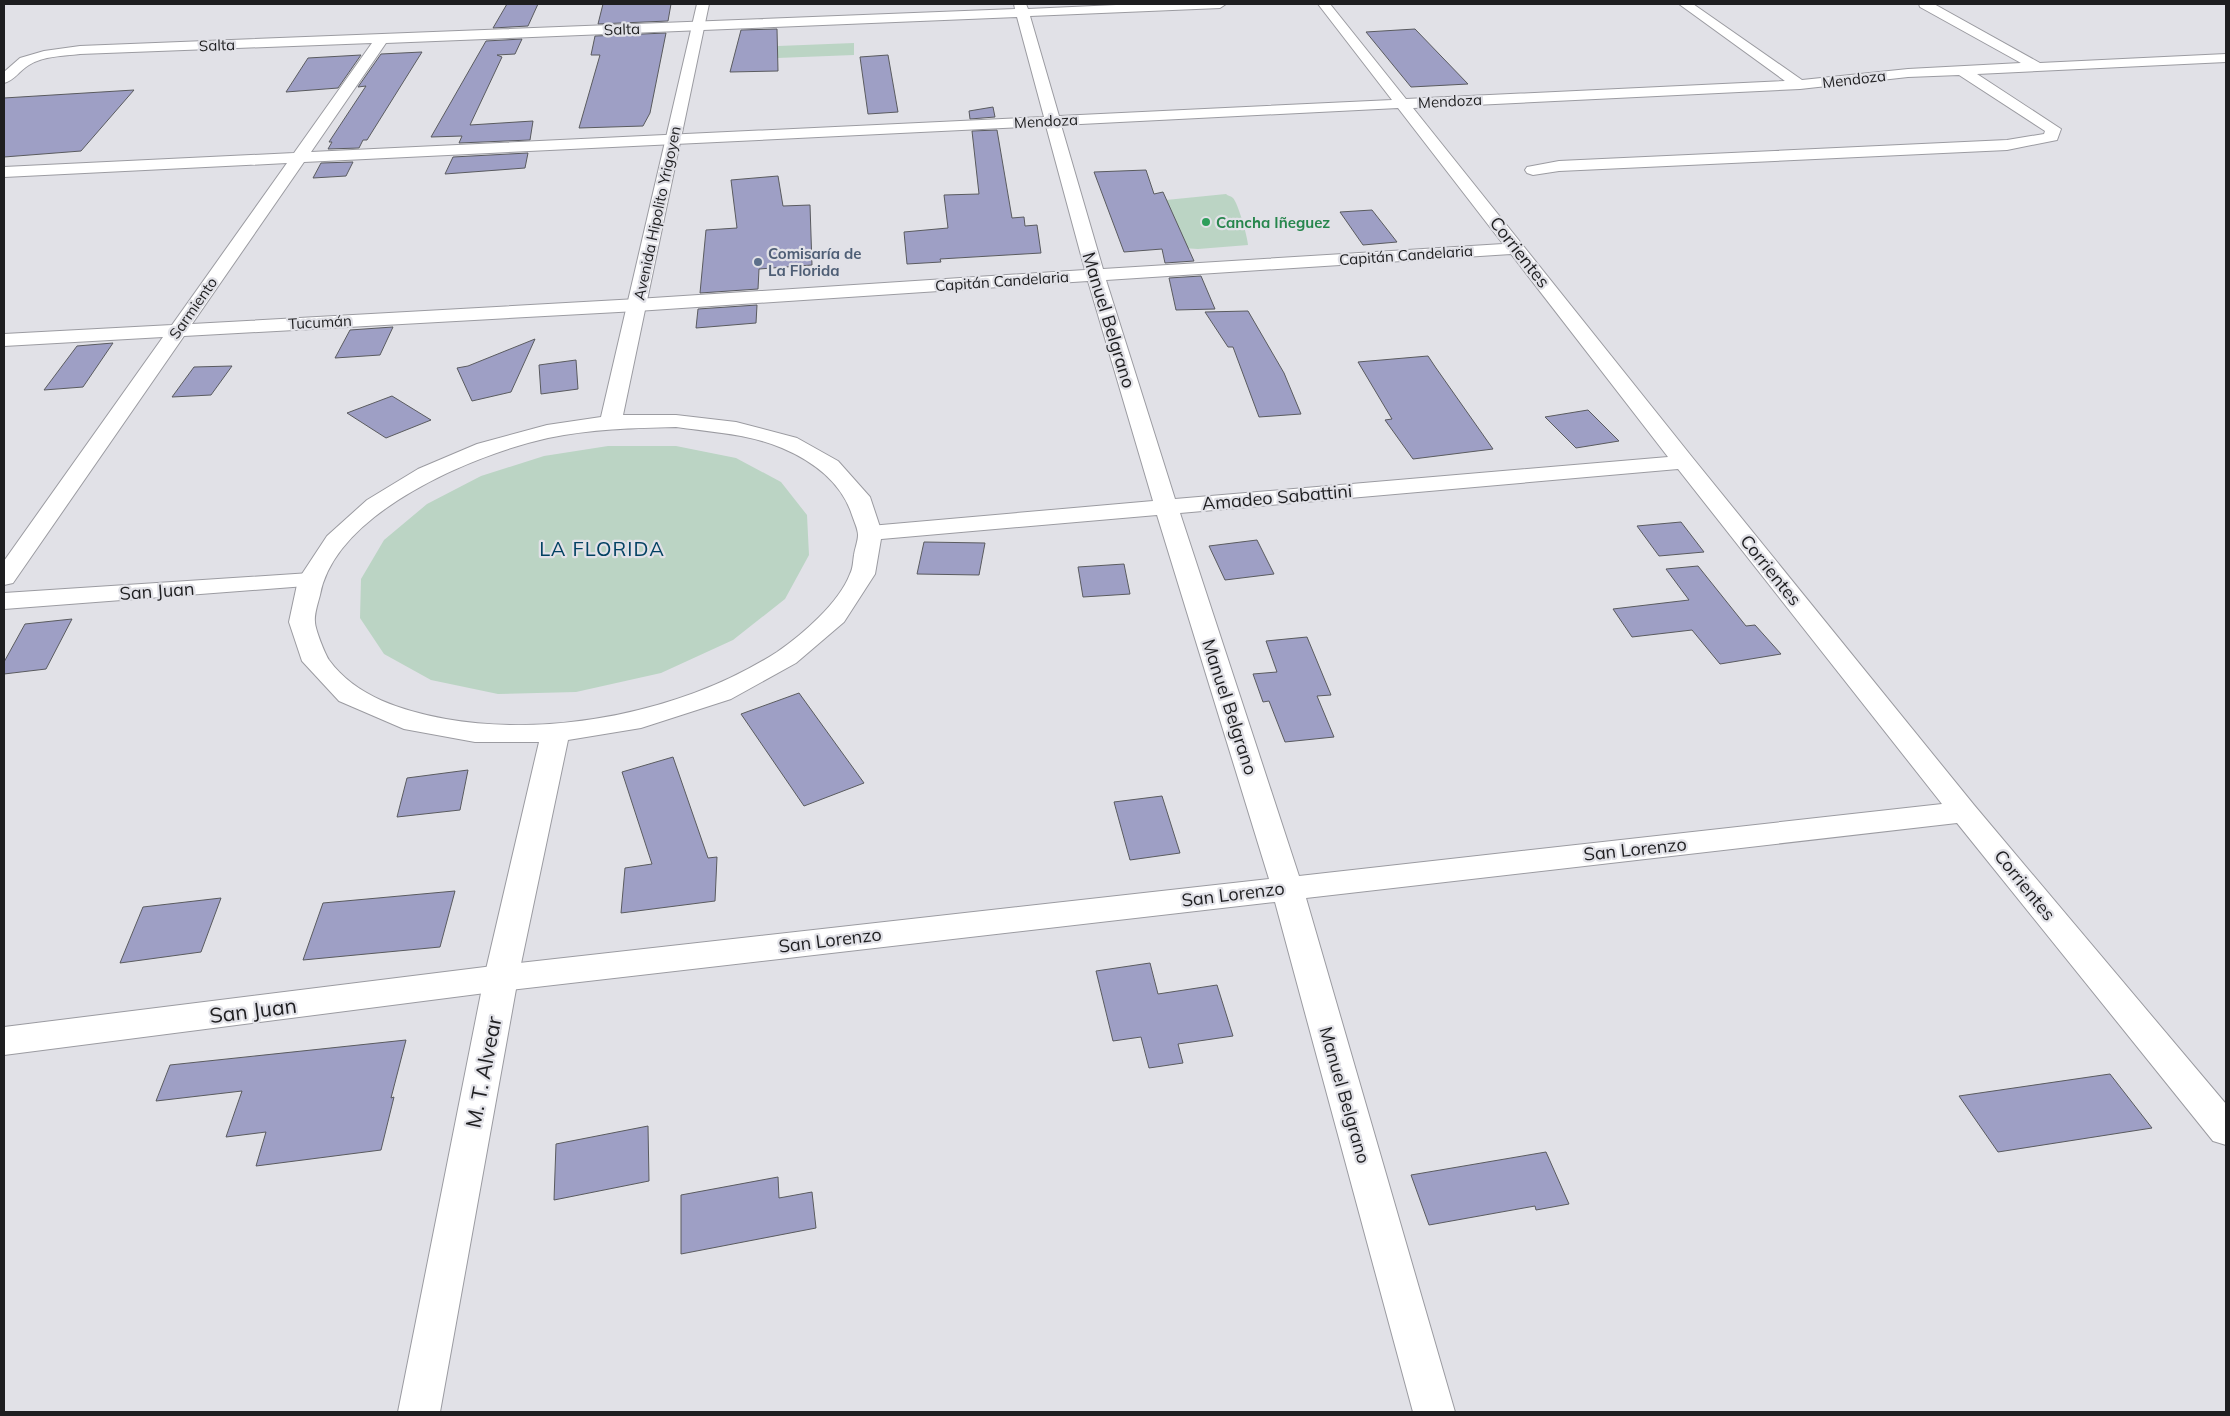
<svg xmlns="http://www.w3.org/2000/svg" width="2230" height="1416" viewBox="0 0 2230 1416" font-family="Mulish,sans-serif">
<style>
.green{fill:#bbd4c4}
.building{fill:#9e9fc5;stroke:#5a5b5f}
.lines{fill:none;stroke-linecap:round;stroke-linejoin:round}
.minor-casing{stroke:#9b9ba1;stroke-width:2}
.tertiary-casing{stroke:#9b9ba1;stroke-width:2}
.minor{fill:#fff;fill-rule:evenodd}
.tertiary{fill:#fff;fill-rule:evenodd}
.leisure-dot{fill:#2e9e5b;stroke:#e1e1e7;stroke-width:2}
.service-dot{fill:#5c6f8a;stroke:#e1e1e7;stroke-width:2}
.labels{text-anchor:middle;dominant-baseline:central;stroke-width:4.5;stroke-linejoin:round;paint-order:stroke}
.far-street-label{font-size:15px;fill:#1e1e20;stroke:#e1e1e7}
.far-leisure-label{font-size:15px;font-weight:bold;fill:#27864d;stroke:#e1e1e7;text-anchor:start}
.far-service-label{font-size:15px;font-weight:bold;fill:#4e5e75;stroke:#e1e1e7;text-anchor:start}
.street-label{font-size:18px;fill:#1e1e20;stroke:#e1e1e7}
.quarter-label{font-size:20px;letter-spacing:1px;fill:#024162;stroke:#e1e1e7}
.near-street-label{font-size:21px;fill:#1e1e20;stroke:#e1e1e7}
</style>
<rect width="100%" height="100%" fill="#e1e1e7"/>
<path class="green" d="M854,43V55L777,58L778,46Z
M1226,194C1228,196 1231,196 1233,198C1238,203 1248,238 1248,245L1198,249L1183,248L1165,204L1166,200Z
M608,446H676L736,458L781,482L807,515L809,555L785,599L733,640L661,673L576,692L498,694L431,680L384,654L360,618L361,579L384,540L427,504L481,476L544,456Z"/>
<path class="building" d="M507,4H538L528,26L493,28Z
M603,4H671L668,21L598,24Z
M777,29L778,71L730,72L741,30Z
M1415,29L1468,84L1411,87L1366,32Z
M666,33L650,113L643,126L579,128L600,55H591L595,36Z
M522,39L515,54L497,55L502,57L470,125L533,121L530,140L459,143L462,136L431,137L486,41Z
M422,52L367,140H363L359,148L328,149L332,142H329L366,86L358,87L381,54Z
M361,55L338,88L286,92L308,58Z
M888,55L898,112L868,114L860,57Z
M134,90L81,151L4,157V98Z
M993,107L995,117L970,119L969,111Z
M997,130L1012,218L1024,217L1025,226L1037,225L1041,253L940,259L941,262L907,264L904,232L948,228L944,195L979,194L972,131Z
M528,153L525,168L445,174L453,157Z
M353,162L346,176L313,178L321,163Z
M1146,170L1154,194L1163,192L1194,261L1165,263L1162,249L1124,252L1094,172Z
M778,176L783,206L810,205L812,265L759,269L758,289L700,293L706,230L737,228L731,180Z
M1372,210L1397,242L1363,245L1340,212Z
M1201,276L1215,309L1176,310L1169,278Z
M757,305L756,323L696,328L698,309Z
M1248,311L1284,373L1301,414L1259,417L1233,347H1228L1205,312Z
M393,327L380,355L335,358L350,330Z
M535,339L511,392L472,401L457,368L468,366Z
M113,343L83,387L44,390L77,346Z
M1428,356L1436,368L1493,449L1413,459L1385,420L1392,419L1358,362Z
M576,360L578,389L541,394L539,365Z
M232,366L211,395L172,397L194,367Z
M392,396L431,420L386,438L347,413Z
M1588,410L1619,441L1576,448L1545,417Z
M1681,522L1704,552L1659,556L1637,526Z
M1257,540L1274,574L1225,580L1209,546Z
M924,542L985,543L979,575L917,574Z
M1124,564L1130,594L1083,597L1078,567Z
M1698,566L1746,626L1755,625L1781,654L1720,664L1692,630L1632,637L1613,609L1689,600L1666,569Z
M72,619L46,669L4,674V662L25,624Z
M1307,637L1331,695L1317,696L1334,737L1285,742L1269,701L1263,702L1253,674L1277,672L1266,641Z
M799,693L864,783L804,806L741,714Z
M673,757L708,858L717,857L715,901L621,913L625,868L652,864L622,772Z
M468,770L460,810L397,817L407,778Z
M1162,796L1180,853L1130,860L1114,802Z
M455,891L440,947L303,960L323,903Z
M221,898L201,952L120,963L143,907Z
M1150,963L1158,994L1217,985L1233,1036L1178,1044L1183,1063L1149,1068L1141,1037L1113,1041L1096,971Z
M406,1040L391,1098L394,1097L381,1150L256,1166L266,1132L226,1137L242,1091L156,1101L170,1065Z
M2110,1074L2152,1128L1998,1152L1959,1096Z
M648,1126L649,1181L554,1200L556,1144Z
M1546,1152L1569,1204L1536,1210L1535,1206L1429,1225L1411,1175Z
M778,1177L779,1198L812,1192L816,1228L681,1254V1195Z"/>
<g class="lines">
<g class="minor-casing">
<path id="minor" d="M1014,4H1026L1028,9L1138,4H1226L1220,8L1030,16L1059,116L1392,100L1318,4H1330L1406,99L1785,81L1679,4H1693L1802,80L1908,69L2021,63L1920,7L1919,4H1934L2040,63L2226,54V62L1977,74L2061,129L2057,140L2007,150L1559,171L1533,175L1527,173L1525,170L1527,167L1559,161L2007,140L2044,134L2045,131L1959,75L1908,77L1800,89L1413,108L1692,457L1974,805L2226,1104V1145L2213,1141L1957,823L1306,898L1455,1412H1413L1275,902L501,991L4,1055V1027L501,965L1269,879L1157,515L870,540L862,538L858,533L862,528L870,526L1153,501L1088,281L637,311L184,336L13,583L4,585V561L163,337L4,346V334L172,325L287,163L4,177V167L294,153L372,43L80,54C64,56 43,56 29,65C20,70 14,81 4,83V72L20,58L44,51L80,46L1015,9ZM1017,17L1044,117L311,152L386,43ZM1398,108L1503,244L1103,269L1061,125ZM1046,126L1085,270L637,299L192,324L304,162ZM1511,254L1668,457L1175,499L1106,280ZM1678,469L1942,804L1299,876L1180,513Z
M310,573L319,575L322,580L319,585L4,609V593Z"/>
</g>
<g class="tertiary-casing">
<path id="tertiary" d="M697,4H709L623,415H676L736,422L797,438L838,461L870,497L882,533L875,574L844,622L796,663L731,699L641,728L568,740L518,978L440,1412H398L484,978L539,742H475L404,729L339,701L302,661L289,622L298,580L327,536L367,500L418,469L477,444L547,425L601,417ZM676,427C711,432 749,434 782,448C813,461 842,483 852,515C854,521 858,529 858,535C858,541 855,548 854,555C853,561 853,569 850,574C839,603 802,635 777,652C685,711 554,738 446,719C403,711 356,697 329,660C325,654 315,629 315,622C314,614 318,603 320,595C335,512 475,454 548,438C591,429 633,428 676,427Z"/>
</g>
<use href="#minor" class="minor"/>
<use href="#tertiary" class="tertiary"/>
</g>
<circle class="leisure-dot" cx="1206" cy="222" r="5"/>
<circle class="service-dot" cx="758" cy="262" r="5"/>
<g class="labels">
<g class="far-street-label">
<text transform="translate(622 29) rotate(-2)">Salta</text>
<text transform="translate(217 45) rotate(-2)">Salta</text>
<text transform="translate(1854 79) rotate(-7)">Mendoza</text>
<text transform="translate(1450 101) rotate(-3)">Mendoza</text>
<text transform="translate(1046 121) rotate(-3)">Mendoza</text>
<text transform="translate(657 213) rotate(-78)">Avenida Hipolito Yrigoyen</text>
<text transform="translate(1406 255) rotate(-4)">Capitán Candelaria</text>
<text transform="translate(1002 281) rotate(-4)">Capitán Candelaria</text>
<text transform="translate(193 308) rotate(-55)">Sarmiento</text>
<text transform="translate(320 322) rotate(-3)">Tucumán</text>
</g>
<g class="far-leisure-label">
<text x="1216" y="222">Cancha Iñeguez</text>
</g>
<g class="far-service-label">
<text x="768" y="253">Comisaría de<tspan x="768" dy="17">La Florida</tspan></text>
</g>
<g class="street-label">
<text transform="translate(1520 252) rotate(52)">Corrientes</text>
<text transform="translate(1109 320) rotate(73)">Manuel Belgrano</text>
<text transform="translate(1277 497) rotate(-5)">Amadeo Sabattini</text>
<text transform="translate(1771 570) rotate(51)">Corrientes</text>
<text transform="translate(157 591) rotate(-4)">San Juan</text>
<text transform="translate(1230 707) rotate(72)">Manuel Belgrano</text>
<text transform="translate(1635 849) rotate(-6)">San Lorenzo</text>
<text transform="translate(2025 885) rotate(51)">Corrientes</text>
<text transform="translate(1233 894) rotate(-7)">San Lorenzo</text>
<text transform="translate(830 940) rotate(-7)">San Lorenzo</text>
<text transform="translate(1345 1095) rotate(74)">Manuel Belgrano</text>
</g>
<g class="quarter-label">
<text x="602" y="548">LA FLORIDA</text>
</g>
<g class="near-street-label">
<text transform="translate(253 1010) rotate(-7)">San Juan</text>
<text transform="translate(483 1072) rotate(-79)">M. T. Alvear</text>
</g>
</g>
<rect width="2230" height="1416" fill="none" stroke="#1e1e20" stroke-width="10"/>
</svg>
